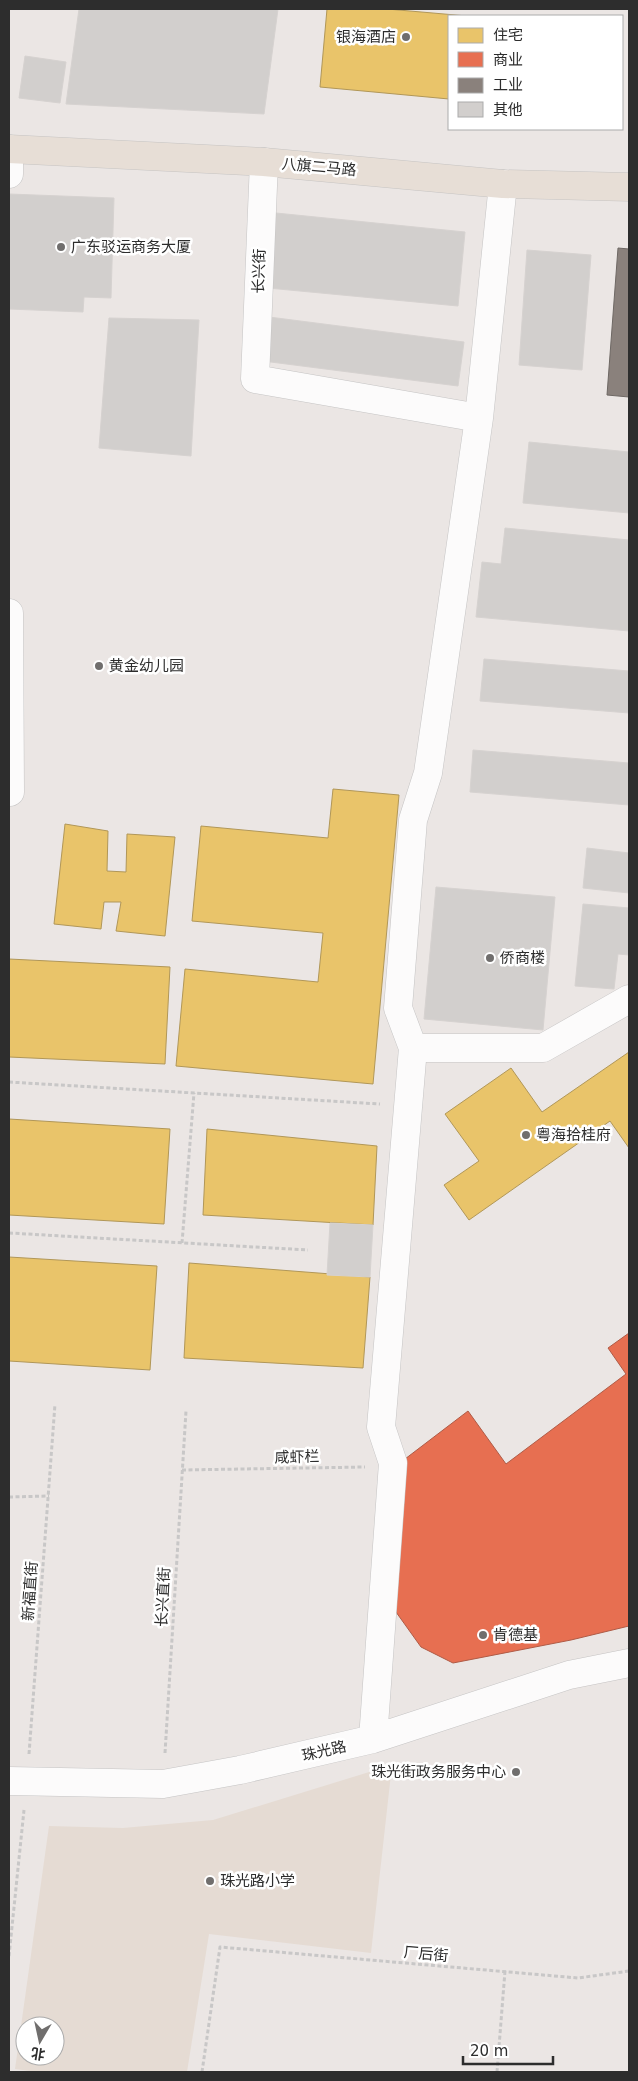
<svg xmlns="http://www.w3.org/2000/svg" width="638" height="2081" viewBox="0 0 638 2081" font-family="'DejaVu Sans','Noto Sans SC',sans-serif">
<style>
.education{fill:#e5dbd3;fill-rule:evenodd}
.homes{fill:#e9c46a;stroke:#b19758}
.shops{fill:#e76f51;stroke:#af5b46}
.industry{fill:#8a817c;stroke:#6e6864}
.building{fill:#d2cfcd;stroke:#d6d2d0}
.lines{fill:none;stroke-linecap:round;stroke-linejoin:round}
.minor-casing{stroke:#c5c4c4;stroke-width:29}
.major-casing{stroke:#c6c4c3;stroke-width:29}
.path{stroke:#c8c7c7;stroke-width:3;stroke-dasharray:4 2.5;stroke-linecap:butt}
.minor{stroke:#fcfbfb;stroke-width:28}
.major{stroke:#e7ded6;stroke-width:28}
.poi-dot{fill:#706e6d;stroke:#fff;stroke-width:2}
.labels{text-anchor:middle;dominant-baseline:central;stroke-width:5;stroke-linejoin:round;paint-order:stroke}
.poi-label{font-size:15px;fill:#2d2d2d;stroke:#fff;text-anchor:start}
.street-label{font-size:15px;fill:#2d2d2d;stroke:#fff}
</style>
<rect width="100%" height="100%" fill="#ebe6e4"/>
<path class="education" d="M392,1765L371,1953L209,1934L187,2072H37L15,2069L49,1826L123,1828L213,1820ZM25,2026H55V2056H25Z"/>
<path class="homes" d="M327,9H387L467,16H449V99L320,87Z
M333,789L399,795L373,1084L176,1066L185,969L318,982L323,933L192,921L201,826L328,838Z
M65,824L108,831L107,871L126,872L127,834L175,837L165,936L116,931L121,902H104L101,929L54,924Z
M9,959L170,967L165,1064L9,1057Z
M629,1052V1148L610,1121L469,1220L444,1185L479,1161L445,1114L511,1068L542,1112Z
M9,1119L170,1129L164,1224L9,1215Z
M207,1129L377,1146L373,1225L203,1215Z
M9,1257L157,1266L150,1370L9,1361Z
M189,1263L370,1277L363,1368L184,1358Z"/>
<path class="shops" d="M629,1333V1626L571,1640L453,1663L421,1647L396,1612L405,1459L468,1411L506,1464L626,1374L608,1348Z"/>
<path class="industry" d="M618,248L629,249V397L607,395Z"/>
<path class="building" d="M79,9H278L264,114L66,104Z
M25,56L66,62L60,103L19,98Z
M9,194L114,198L111,298L84,297L83,312L9,309Z
M276,213L465,232L458,306L268,288Z
M527,250L591,255L582,370L519,365Z
M269,317L464,342L458,386L263,361Z
M109,318L199,320L191,456L99,448Z
M529,442L629,452V513L523,503Z
M505,528L629,540V631L476,617L482,562L501,564Z
M484,659L629,671V713L480,701Z
M473,750L629,763V805L470,792Z
M587,848L629,853V893L583,888Z
M436,887L555,897L543,1030L424,1019Z
M583,904L629,908V955L618,954L614,989L575,986Z
M330,1223L373,1225L370,1277L327,1275Z"/>
<g class="lines">
<g class="minor-casing">
<path id="minor" d="M264,162L255,379L479,418
M9,174V149
M9,613L10,792
M413,1048H543L629,999
M373,1739L393,1463L381,1427L413,1048L398,1008L413,820L428,773L479,418L503,184
M9,1781L163,1784L240,1770L373,1739L569,1675L629,1663"/>
</g>
<g class="major-casing">
<path id="major" d="M9,149L264,162L503,184L629,187"/>
</g>
<path class="path" d="M9,1082L380,1104
M9,1233L308,1250
M182,1243L194,1093
M182,1470L365,1467
M9,1497L49,1496
M165,1753L186,1411
M29,1754L55,1404
M9,1956L24,1810
M202,2072L220,1947L578,1978L629,1971
M497,2072L505,1971"/>
<use href="#minor" class="minor"/>
<use href="#major" class="major"/>
</g>
<g class="poi-dot">
<circle cx="406" cy="37" r="5"/>
<circle cx="61" cy="247" r="5"/>
<circle cx="99" cy="666" r="5"/>
<circle cx="490" cy="958" r="5"/>
<circle cx="526" cy="1135" r="5"/>
<circle cx="483" cy="1635" r="5"/>
<circle cx="516" cy="1772" r="5"/>
<circle cx="210" cy="1881" r="5"/>
</g>
<g class="labels">
<g class="poi-label">
<text x="396" y="37" text-anchor="end">银海酒店</text>
<text x="71" y="247">广东驳运商务大厦</text>
<text x="109" y="666">黄金幼儿园</text>
<text x="500" y="958">侨商楼</text>
<text x="536" y="1135">粤海拾桂府</text>
<text x="493" y="1635">肯德基</text>
<text x="506" y="1772" text-anchor="end">珠光街政务服务中心</text>
<text x="220" y="1881">珠光路小学</text>
</g>
<g class="street-label">
<text transform="translate(319 167) rotate(5)">八旗二马路</text>
<text transform="translate(259 271) rotate(-88)">长兴街</text>
<text transform="translate(297 1457) rotate(-1)">咸虾栏</text>
<text transform="translate(30 1591) rotate(-86)">新福直街</text>
<text transform="translate(163 1597) rotate(-87)">长兴直街</text>
<text transform="translate(324 1751) rotate(-13)">珠光路</text>
<text transform="translate(426 1954) rotate(5)">厂后街</text>
</g>
</g>
<rect width="638" height="2081" fill="none" stroke="#2d2d2d" stroke-width="20"/>
<rect x="448" y="15" width="175" height="115" fill="#ffffff" stroke="#ababab"/>
<rect x="458" y="28" width="25" height="15" fill="#e9c46a" stroke="#ababab"/>
<text x="493" y="40" font-size="15" fill="#2d2d2d">住宅</text>
<rect x="458" y="52" width="25" height="15" fill="#e76f51" stroke="#ababab"/>
<text x="493" y="65" font-size="15" fill="#2d2d2d">商业</text>
<rect x="458" y="78" width="25" height="15" fill="#8a817c" stroke="#ababab"/>
<text x="493" y="90" font-size="15" fill="#2d2d2d">工业</text>
<rect x="458" y="102" width="25" height="15" fill="#d2cfcd" stroke="#ababab"/>
<text x="493" y="115" font-size="15" fill="#2d2d2d">其他</text>
<g transform="translate(40 2041) rotate(189)"><circle r="24" fill="#ffffff" stroke="#ababab"/>
<path d="M0-4L9 19L0 12L-9 19Z" fill="#706e6d"/>
<text y="-8" font-size="14" font-weight="bold" text-anchor="middle" fill="#2d2d2d">北</text>
</g>
<path d="M463 2056v8h90v-8" fill="none" stroke="#2d2d2d" stroke-width="2.5"/>
<text x="470" y="2056" font-size="15" fill="#2d2d2d" stroke="#ffffff" stroke-width="4" paint-order="stroke">20 m</text>
</svg>
